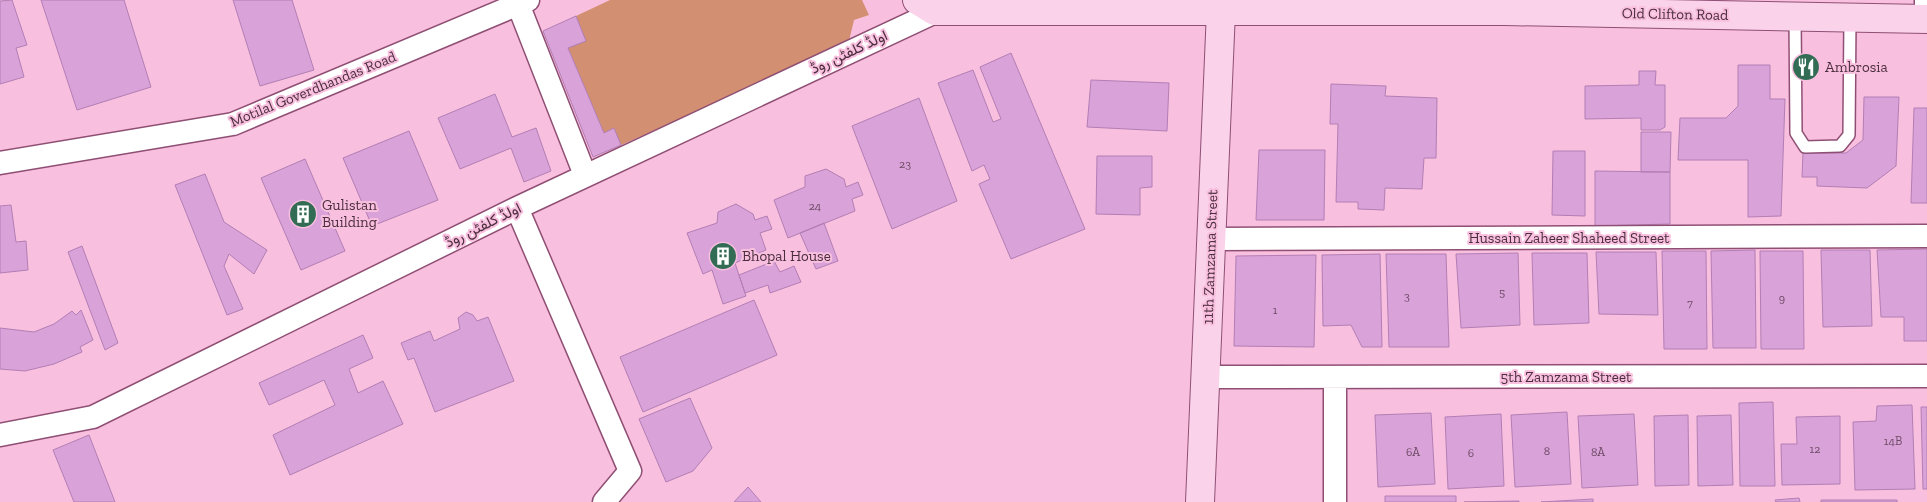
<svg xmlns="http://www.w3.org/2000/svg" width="1927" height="502" viewBox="0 0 1927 502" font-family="'Zilla Slab',Vazirmatn,serif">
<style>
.green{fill:#d28f71}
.building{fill:#d9a3da;stroke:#b27eb4}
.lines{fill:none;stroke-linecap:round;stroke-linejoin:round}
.lane-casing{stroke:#8f4f74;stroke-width:14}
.street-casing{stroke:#8f4f74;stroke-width:25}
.secondary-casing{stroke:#8f4f74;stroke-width:30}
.lane{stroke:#fff;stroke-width:11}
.street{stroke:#fff;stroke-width:22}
.secondary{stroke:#fad3ea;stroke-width:28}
.labels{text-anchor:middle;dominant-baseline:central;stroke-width:4;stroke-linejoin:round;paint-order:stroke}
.number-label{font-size:12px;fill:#6e4b65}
.street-label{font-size:15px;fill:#4b2e3e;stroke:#f9bfde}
.poi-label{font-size:15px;fill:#4b2e3e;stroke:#f9bfde;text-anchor:start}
</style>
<rect width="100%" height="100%" fill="#f9bfde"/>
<path class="green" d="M610,0H862L869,15L854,20L848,45L621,145L614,129L604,133L568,48L576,16Z"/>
<path class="building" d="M12,0L27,45L16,48L24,77L0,84V1Z
M41,0H124L151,87L77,110Z
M233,0H292L314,70L260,86Z
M576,16L586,41L568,48L604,133L614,128L621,145L593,157L543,31Z
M1011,53L1085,229L1011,259L979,184L990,179L984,165L972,171L938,83L973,70L993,122L1001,119L980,67Z
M1738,65H1770V99H1785L1781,216L1748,217V160H1678L1680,118H1726L1738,106Z
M1639,71H1656L1655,85H1665V127L1660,130H1641V118L1585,119V86L1639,85Z
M1091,80L1169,83L1167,131L1087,127Z
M1331,84L1386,86L1385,96L1437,98L1436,158H1424L1422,189L1385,188L1384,210L1358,209V202H1336L1338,124H1330Z
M495,94L512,137L536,128L551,171L524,182L511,148L460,169L438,118Z
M1864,97H1899L1896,166L1867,188L1817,186V177H1802L1803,153H1846L1863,140Z
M919,98L957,201L892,229L852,126Z
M1914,108H1927V203H1911Z
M409,131L438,200L372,226L343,158Z
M1641,132H1671L1670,172H1641Z
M1259,150H1325L1324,220H1256Z
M1553,151H1585V216L1552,215Z
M1097,156H1152V187L1140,188V215L1096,214Z
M305,159L345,251L301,270L261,178Z
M826,169L844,179L846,187L858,182L863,195L852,199L855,211L788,238L774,200L805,187V176Z
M1595,171L1670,172V224L1595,226Z
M205,174L224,222L267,250L254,274L229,254L224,266L243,309L227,315L175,185Z
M736,204L753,214L755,220L767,216L772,229L760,233L766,250L735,263L746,296L723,304L712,270L703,274L687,233L717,223L718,212Z
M11,205L16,242L26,241L28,270L0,273V206Z
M824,223L838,261L816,269L800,233Z
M82,246L118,343L105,350L68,252Z
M1927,249V341H1904V317H1881L1877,250Z
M1755,250L1756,348H1713L1711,251Z
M1821,250H1870L1872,326L1823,327Z
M1662,251H1706L1707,349H1664Z
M1760,251H1803L1804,349H1761Z
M1596,252H1656L1658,315L1599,314Z
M1518,253L1520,325L1461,328L1456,254Z
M1532,253H1587L1589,323L1534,325Z
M1380,254L1382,347H1362L1351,325L1323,326L1322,255Z
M1386,254H1446L1449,347H1389Z
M1316,255L1314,347L1234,346L1236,256Z
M774,261L780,272L794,266L801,282L770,293L768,285L745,293L739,275Z
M754,300L777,355L643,412L620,357Z
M81,310L93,340L80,347L82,352L54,364L25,371L0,369V328L34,332L54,324L72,311L76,315Z
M466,312L473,315L477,321L488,317L514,381L435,412L414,358L408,360L401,343L430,331L434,341L460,329L458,318Z
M363,335L373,358L349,369L358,393L383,381L403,424L290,475L273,435L335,405L324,380L269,405L259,383Z
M690,398L712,448L693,471L666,482L639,419Z
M1773,402L1775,486H1740L1739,403Z
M1912,405L1915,489L1855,490L1853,422L1876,421L1877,406Z
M1921,407H1927V489H1923Z
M1567,412L1571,484L1515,487L1511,415Z
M1431,413L1435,484L1378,487L1375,415Z
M1501,414L1504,486L1448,489L1445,417Z
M1634,414L1638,485L1582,488L1578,416Z
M1688,415L1689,485L1655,486L1654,416Z
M1731,415L1733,485L1698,486L1697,416Z
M1840,416V484L1782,485L1781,444H1797L1796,417Z
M89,435L115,502H74L53,450Z
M748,487L761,502H734Z
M1385,496H1456V502H1385Z
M1799,498L1800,502H1776L1775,500Z
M1593,499V502H1541Z
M1821,500H1897V502H1821Z
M1519,501V502H1464Z"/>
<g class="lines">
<g class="lane-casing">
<path id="lane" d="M1795,16L1796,133L1805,147L1840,146L1849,135L1850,17"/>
</g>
<g class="street-casing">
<path id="street" d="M518,4L585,175
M1926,19V0
M0,163L233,124L528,0
M517,208L630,471L604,502
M1211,239L1927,236
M1205,377L1927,376
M0,435L93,417L517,208L948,6
M1335,502V377"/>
</g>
<g class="secondary-casing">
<path id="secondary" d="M917,0L935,11H1505L1927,19
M1200,502L1221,11"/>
</g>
<use href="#lane" class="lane"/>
<use href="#street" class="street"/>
<use href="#secondary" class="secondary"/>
</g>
<defs>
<g id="restaurant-disc" transform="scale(1.4375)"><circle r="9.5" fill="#326c55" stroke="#f9bfde"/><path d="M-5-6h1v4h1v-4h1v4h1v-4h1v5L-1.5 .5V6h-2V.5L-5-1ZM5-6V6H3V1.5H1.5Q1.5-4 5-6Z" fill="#fff"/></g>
<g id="building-disc" transform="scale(1.4375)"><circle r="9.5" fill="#326c55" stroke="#f9bfde"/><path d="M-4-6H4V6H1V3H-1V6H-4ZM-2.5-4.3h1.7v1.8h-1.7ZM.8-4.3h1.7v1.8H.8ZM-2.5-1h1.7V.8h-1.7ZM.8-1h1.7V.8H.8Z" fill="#fff"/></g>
</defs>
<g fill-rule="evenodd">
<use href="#restaurant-disc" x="1806" y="67"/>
<use href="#building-disc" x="303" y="214"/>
<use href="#building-disc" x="723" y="256"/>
</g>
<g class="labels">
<g class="number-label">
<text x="905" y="164">23</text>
<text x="815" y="206">24</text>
<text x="1502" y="292">5</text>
<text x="1407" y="296">3</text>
<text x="1782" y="298">9</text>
<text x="1690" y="303">7</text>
<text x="1275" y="310">1</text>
<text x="1893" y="441">14B</text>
<text x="1815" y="449">12</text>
<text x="1547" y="451">8</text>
<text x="1413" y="452">6A</text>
<text x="1598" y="452">8A</text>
<text x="1471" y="453">6</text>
</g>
<g class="street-label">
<text transform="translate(1675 14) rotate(1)">Old Clifton Road</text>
<text transform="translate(849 52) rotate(-25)">اولڈ کلفٹن روڈ</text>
<text transform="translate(313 89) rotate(-22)">Motilal Goverdhandas Road</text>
<text transform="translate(483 225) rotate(-26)">اولڈ کلفٹن روڈ</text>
<text x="1569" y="238">Hussain Zaheer Shaheed Street</text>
<text transform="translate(1210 257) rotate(-88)">11th Zamzama Street</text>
<text x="1566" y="377">5th Zamzama Street</text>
</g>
<g class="poi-label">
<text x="1825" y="67">Ambrosia</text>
<text x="322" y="205">Gulistan<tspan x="322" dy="17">Building</tspan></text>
<text x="742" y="256">Bhopal House</text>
</g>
</g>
</svg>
